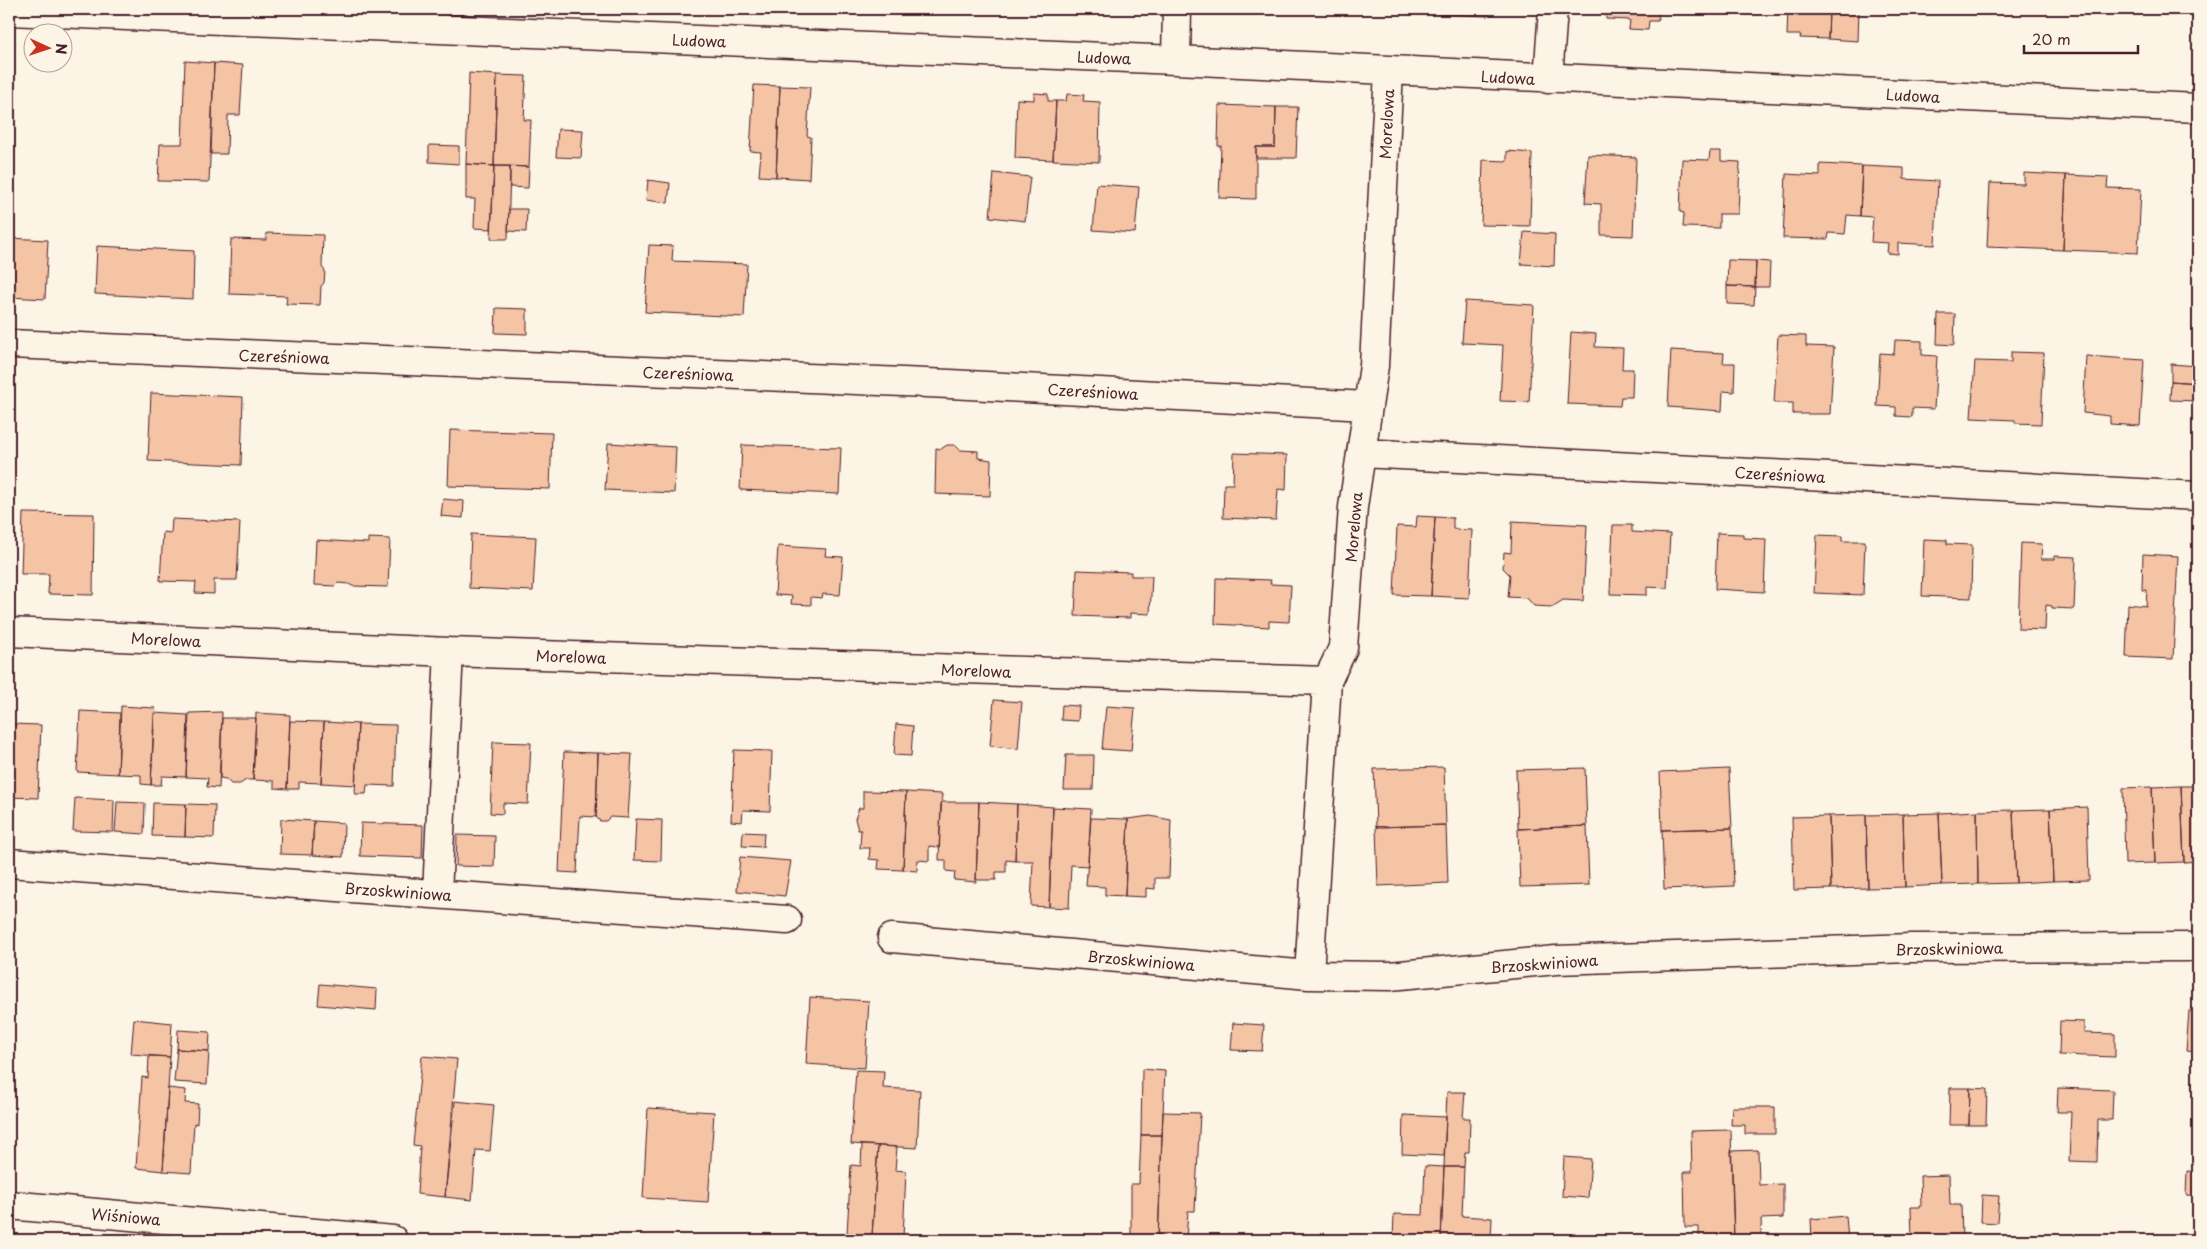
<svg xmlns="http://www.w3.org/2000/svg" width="2207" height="1249" viewBox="0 0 2207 1249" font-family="'Playpen Sans',sans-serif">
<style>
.building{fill:#f5c4a5;stroke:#4a1f2b}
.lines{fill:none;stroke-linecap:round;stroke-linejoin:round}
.minor-casing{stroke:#4a1f2b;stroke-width:31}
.minor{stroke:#fcf5e5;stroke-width:28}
.labels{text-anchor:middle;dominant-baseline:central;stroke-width:4;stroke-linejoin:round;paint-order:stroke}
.street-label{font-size:15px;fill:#4a1f2b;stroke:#fcf5e5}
</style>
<rect width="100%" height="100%" fill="#fcf5e5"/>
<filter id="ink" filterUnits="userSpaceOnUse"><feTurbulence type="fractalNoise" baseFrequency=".02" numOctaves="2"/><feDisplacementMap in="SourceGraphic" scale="10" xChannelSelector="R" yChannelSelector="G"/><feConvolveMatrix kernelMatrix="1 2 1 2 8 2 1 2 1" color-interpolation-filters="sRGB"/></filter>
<g filter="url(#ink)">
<path class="building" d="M1079,9H1124V11Z
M1252,9H1278V11L1252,10Z
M1344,9H1379V10Z
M1416,9H1441L1440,14L1416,13Z
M1441,9H1489L1488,16L1440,14Z
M1606,9H1659L1658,21H1649L1648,30L1629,29L1630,20L1606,19Z
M1788,9H1829L1828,39L1800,38L1801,35H1787Z
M1829,9H1859L1858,41L1828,39Z
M185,61L214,63L209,182L158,181L160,144H182Z
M214,63L243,65L240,115H228L227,154H211Z
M469,73L497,75L494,166L466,164Z
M497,75L526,76L524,120H531L529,167L494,166Z
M754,85L780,86L776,177L759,176L761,152L750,151Z
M780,86L810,87L807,136L811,137L809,179L776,177Z
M1034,93L1048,94V101H1056L1053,160L1015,158L1017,99L1034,100Z
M1067,94L1084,95L1083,101L1100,102L1099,162L1053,160L1056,101H1066Z
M1219,105L1276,107L1275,147H1256V199L1219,198L1221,146H1218Z
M1276,107H1298L1296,158H1256V147H1275Z
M558,129L583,130L581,158L556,157Z
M429,145L459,146V164L429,162Z
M1507,151L1532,153L1530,226L1481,225L1483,160L1507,161Z
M1710,151H1721V161L1740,162L1738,214H1719V228L1683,227L1684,213L1680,212L1682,159L1709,160Z
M1588,155L1636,157L1633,236L1601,235V204L1585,203Z
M466,164L494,166L491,229L474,228L475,199H466Z
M1820,164L1862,166L1860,216L1847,215L1845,234L1829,233L1828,239L1783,238L1786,174L1820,176Z
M494,166H510L508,239H491Z
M510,166L529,167L528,188L510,187Z
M1862,166L1904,168V179L1938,181L1935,245L1898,243V254L1887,253L1888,243L1871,242L1873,217L1860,216Z
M994,173L1030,177L1025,221L990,217Z
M2024,173L2066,175L2063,250L1987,247L1990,183L2024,184Z
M2066,175L2108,177L2107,188L2141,189L2138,253L2063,250Z
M648,180L670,183L668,203L646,200Z
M1097,184L1139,187L1135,233L1093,230Z
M509,209H527L526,232L508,231Z
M1524,232L1555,234L1554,266L1521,264Z
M267,233L323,235L322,267L325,271L324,283L321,286L320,305L286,304L287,296L229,294L231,239L266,240Z
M9,238L48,240L45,299L9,297Z
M649,245L673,246L672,261L747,264L744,317L645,312Z
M97,246L194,251L193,299L95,294Z
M1728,260L1756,261L1755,287L1727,286Z
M1756,261L1770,262L1769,287H1755Z
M1727,286L1755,287L1754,305L1727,304Z
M1465,301L1534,305L1529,402L1500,401L1503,345L1462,343Z
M496,308L527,309V334L495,333Z
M1938,314H1955L1954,345L1937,344Z
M1571,332L1596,334L1595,347L1623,348L1622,369H1633L1632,397H1621L1620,406L1567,404Z
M1778,335L1806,336V346L1834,347L1830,414H1793V403H1774Z
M1895,340L1922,341V355L1937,356L1934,409L1912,408V417L1896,416V407L1877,406L1880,353L1894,354Z
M1671,350L1724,353L1723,363H1735L1734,392L1723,391L1722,411L1668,407Z
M2011,352L2044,353L2041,424L2015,423V420L1971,418L1975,361L2011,362Z
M2086,356L2144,360L2140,426L2110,424V416L2083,413Z
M2171,364L2198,366V383L2171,381Z
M2171,381L2198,383V401L2170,400Z
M151,393L243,397L241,465L148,461Z
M450,430L552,433L550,489L448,486Z
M608,443L676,447L674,493L605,490Z
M742,445L841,448L839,494L740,490Z
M947,445H955L960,450L978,451V458L991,460L990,496L935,494L936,448L941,449Z
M1234,453L1287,455L1286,490L1278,489L1276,520L1223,518L1224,484H1233Z
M443,499L464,501L463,518L441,516Z
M23,513L94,514L93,595L48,594L49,574H21Z
M1417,516L1435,517L1431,596L1394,595L1397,526L1416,527Z
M1435,517L1453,518V529L1472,530L1469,598L1431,596Z
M172,519L240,522L237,580H214V594L195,593L196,582L160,581L163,532L171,533Z
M1512,521L1587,525L1583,601L1563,600L1552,607L1534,606L1527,598L1508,597L1510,575L1503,568L1504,552L1511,553Z
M1613,525H1632V532L1670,534L1667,588L1647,587V595L1610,594Z
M1717,533L1743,534V538L1766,539L1764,592L1715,589Z
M471,534L536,537L533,591L469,588Z
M1817,535L1842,536V541H1865L1863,595L1814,593Z
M368,538L390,539L388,587L352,586L349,584L338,583L335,586L314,585L316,540L368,543Z
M1924,539L1947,540V544L1972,545L1971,598L1922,596Z
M2021,543L2042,544L2041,559H2054V556L2076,557L2074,609L2052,608V606L2046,605L2045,630L2018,629Z
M778,546L826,549L825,556L843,557L840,595L823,594L822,598L811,597V605L791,604L792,596L775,595Z
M2143,554L2178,556L2173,659L2126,657L2128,604L2146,606L2147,590H2142Z
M1077,570L1131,572V576H1152L1150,614L1130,613V618L1075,616Z
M1216,578L1271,580L1270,584L1291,585L1289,622L1269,621V627L1215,624Z
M994,700L1022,702L1018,749L990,746Z
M1062,705L1079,706L1078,721L1061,720Z
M121,706L155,708L151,785L141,784V775L118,774Z
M1106,706L1135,708L1131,751L1102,749Z
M80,711L120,713L118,774L77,772Z
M222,712L219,788L207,787L208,778L186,777L189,713Z
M154,713L188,715L186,777L162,776L161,785H151Z
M256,713L290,715L287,789L274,788V781L253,780Z
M222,718H256L253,780H246L240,784H231L226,779L220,778Z
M290,721L324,722L321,783L299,782V789H287Z
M324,722L358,724L355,785L321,783Z
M9,724L41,725L38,798L9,797Z
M358,724L396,725L394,786L367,785L366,794H355Z
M896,724L913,726L911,756L894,755Z
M493,742L531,743L528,804L503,803V814L490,813Z
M734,750L772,751L770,811L743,810L742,822L731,821Z
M564,752L598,753L596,817L580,816L577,873L559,872Z
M598,753L632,754L628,818L610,817L606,821H600L596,817Z
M1066,755H1094L1093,790H1064Z
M1444,767L1446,825L1376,827L1374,769Z
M1585,768L1587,826L1518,829L1516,770Z
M1729,769L1732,828L1662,830L1660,772Z
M2181,786H2198V861L2184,862Z
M2181,786L2184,862L2155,863L2152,787Z
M2152,787L2155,863L2125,864L2123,788Z
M863,791L906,792L903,870L878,869L879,860L869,859L870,848H860L861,830H858L855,819L859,808H863Z
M906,792L942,794L939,847L929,846V861L918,860L917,871L903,870Z
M75,798L114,800L113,832L73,831Z
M117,802L145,803L144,834L115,832Z
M941,802H979L976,882L954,880L955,872L946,871V860H939Z
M979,802L1017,804L1015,861L1006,860V872H996V880H976Z
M153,803L186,804L185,837L152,836Z
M186,804L215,805L214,838L185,837Z
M1017,804L1053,807L1049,907L1031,906L1033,861H1015Z
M1053,807L1091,809L1088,866L1071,865L1069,908L1049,907Z
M2087,807L2089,880L2053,881L2050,809Z
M2050,809L2053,881L2016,883L2013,810Z
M2013,810L2016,883L1978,884L1977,811Z
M1977,811L1978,884L1942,885L1939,813Z
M1939,813L1942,885L1905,887L1903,814Z
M1903,814L1905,887L1868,888L1866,815Z
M1866,815L1868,888L1831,889L1829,816Z
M1150,816L1171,820L1169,878H1155V889L1146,888V897L1125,896L1128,819Z
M1829,816L1831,889L1794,890L1792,817Z
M1091,818L1128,819L1125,896L1105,895V887L1086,886Z
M281,819L314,821L312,855L280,854Z
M636,819L662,820L661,861L634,860Z
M314,821L344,823L343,857L312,855Z
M361,823L423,825L422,858L360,856Z
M1446,825L1448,883L1378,886L1376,827Z
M1587,826L1589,885L1520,887L1518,829Z
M1732,828L1734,886L1664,889L1662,830Z
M743,832L764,833L763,847L742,846Z
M457,835L495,836L494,867L456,866Z
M740,857L791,861L785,896L737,891Z
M320,984L377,989L376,1010L318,1005Z
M810,997L869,1001L865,1068L806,1064Z
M2189,1011L2198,1012V1052L2186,1051Z
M134,1019L172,1023L170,1057L131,1054Z
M2060,1021L2084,1022V1033L2115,1034V1057L2059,1055Z
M1233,1023L1264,1025L1262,1051L1231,1050Z
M178,1030L210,1032L209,1051L177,1049Z
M177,1049L209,1051L207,1084L174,1082Z
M149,1056L170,1057L163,1171L136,1168L142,1077L148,1078Z
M422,1056L457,1059L445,1197L417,1194L420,1146L413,1145Z
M1142,1069L1165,1071L1162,1135H1141Z
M856,1070L884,1071L883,1088L920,1090L917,1148L851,1144Z
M2197,1086H2198V1108H2195Z
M168,1088L186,1090L185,1103L198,1104L197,1124L194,1123L191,1173L163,1171Z
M1950,1088H1970L1969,1125H1949Z
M1970,1088L1987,1089L1986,1125H1969Z
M2058,1088L2113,1090L2112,1120H2098L2097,1162L2069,1161L2071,1112H2057Z
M1447,1092H1465L1463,1118H1470L1469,1152H1465L1464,1167H1444Z
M455,1101L494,1105L490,1151L476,1150L472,1200L445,1197Z
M1732,1107H1775V1134H1745V1125H1731Z
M648,1108L714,1112L708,1202L643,1198Z
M1163,1112L1200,1113L1195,1211H1188L1186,1240H1158Z
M1403,1115L1446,1117L1444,1156L1402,1154Z
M1731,1130L1734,1240H1699V1227H1685L1684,1172H1692L1691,1131Z
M1141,1135H1162L1158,1240H1131V1184H1139Z
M862,1145L878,1146L872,1236L847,1233L851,1165L861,1166Z
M878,1146L897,1147L895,1170L906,1171L903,1238L872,1236Z
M1758,1150L1759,1185L1783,1184V1218L1761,1219L1762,1240H1734L1731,1151Z
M1564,1157L1591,1159L1588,1198L1562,1196Z
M1425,1166L1444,1167L1441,1240H1393L1394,1214L1423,1215Z
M1444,1167H1464L1462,1216L1492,1218L1491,1240H1441Z
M2187,1171L2198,1172V1196L2186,1195Z
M1949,1175L1950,1205H1961L1962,1240H1912L1911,1207H1921L1920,1176Z
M1982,1195L1999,1196L1997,1223L1981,1222Z
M1846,1216L1848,1240H1812L1811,1219Z
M1977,1237H1986V1240H1977Z"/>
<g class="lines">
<g class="minor-casing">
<path id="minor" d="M9,11L1176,60L2198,108
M1176,60L1177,9
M1548,79L1553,9
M9,344L950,384L1367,406
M1361,453L2198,496
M9,632L449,652L1327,681L1343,648L1353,507L1374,366L1389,71
M9,863L787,920
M437,893L449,652
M892,938L1309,975L1390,976L1556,960L1911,948L2198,947
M1309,975L1327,681
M9,1205L393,1240"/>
</g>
<use href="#minor" class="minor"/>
</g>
</g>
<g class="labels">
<g class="street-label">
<text transform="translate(699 40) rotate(2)">Ludowa</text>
<text transform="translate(1104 57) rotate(2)">Ludowa</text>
<text transform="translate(1508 77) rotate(3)">Ludowa</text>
<text transform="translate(1913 95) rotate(3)">Ludowa</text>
<text transform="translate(1386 124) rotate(-87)">Morelowa</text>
<text transform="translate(284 356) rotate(2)">Czereśniowa</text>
<text transform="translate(688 373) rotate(2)">Czereśniowa</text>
<text transform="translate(1093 391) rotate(3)">Czereśniowa</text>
<text transform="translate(1780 474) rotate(3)">Czereśniowa</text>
<text transform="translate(1353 527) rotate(-85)">Morelowa</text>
<text transform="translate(166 639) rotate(3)">Morelowa</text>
<text transform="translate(571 656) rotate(2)">Morelowa</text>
<text transform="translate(976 670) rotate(2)">Morelowa</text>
<text transform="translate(398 891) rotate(4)">Brzoskwiniowa</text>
<text transform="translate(1949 948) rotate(-1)">Brzoskwiniowa</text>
<text transform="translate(1141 960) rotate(5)">Brzoskwiniowa</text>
<text transform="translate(1544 963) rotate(-4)">Brzoskwiniowa</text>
<text transform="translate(126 1216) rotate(5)">Wiśniowa</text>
</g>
</g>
<rect width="2207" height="1249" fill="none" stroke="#fcf5e5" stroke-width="30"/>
<rect x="15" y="15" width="2177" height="1219" fill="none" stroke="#4a1f2b" stroke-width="2" filter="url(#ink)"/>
<g transform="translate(48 48) rotate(93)"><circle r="24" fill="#fcf5e5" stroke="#b59f9b"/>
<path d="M0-4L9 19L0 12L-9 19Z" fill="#c8321e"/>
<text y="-8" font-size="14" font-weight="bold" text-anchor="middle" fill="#4a1f2b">N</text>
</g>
<path d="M2024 45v8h114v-8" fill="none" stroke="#4a1f2b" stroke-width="2.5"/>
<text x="2032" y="45" font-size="15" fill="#4a1f2b" stroke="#fcf5e5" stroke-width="4" paint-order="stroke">20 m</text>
</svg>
